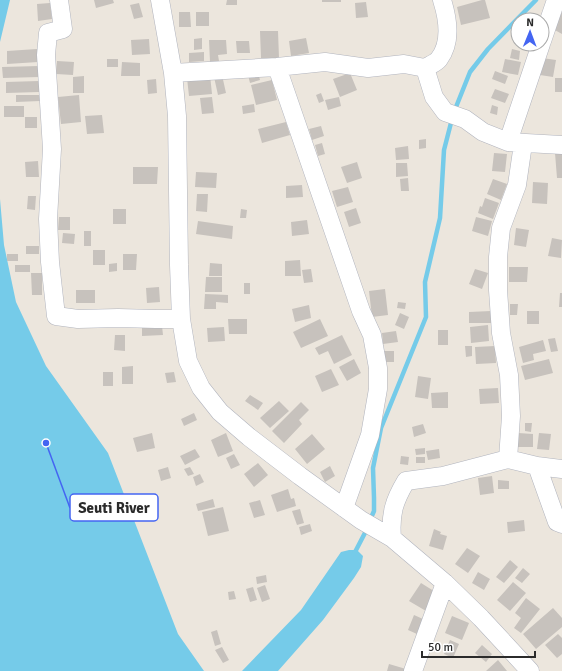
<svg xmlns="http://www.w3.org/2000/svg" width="562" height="671" viewBox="0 0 562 671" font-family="Signika,sans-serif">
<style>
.water{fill:#75cbe9}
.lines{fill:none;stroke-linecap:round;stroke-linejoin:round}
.stream{stroke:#75cbe9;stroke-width:4.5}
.building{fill:#c7c2bd}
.minor-casing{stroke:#b1b4be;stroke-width:19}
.minor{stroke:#fff;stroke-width:18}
.leader{fill:none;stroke:#4465f2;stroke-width:1.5}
.callout-dot{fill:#4465f2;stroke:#fff;stroke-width:1.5}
.callout{fill:#fff;stroke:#4465f2;stroke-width:1.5}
.callout-label{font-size:15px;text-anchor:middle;font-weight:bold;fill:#2b2b2b}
</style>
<rect width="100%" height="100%" fill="#ece6dd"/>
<path class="water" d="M0,0H10L0,42Z
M0,199L4,245L16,302L46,366L108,453L178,634L204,671H0Z
M349,550H357L363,556L361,567L354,578L323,620L278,671H242L301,610L341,552Z"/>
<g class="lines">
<path class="stream" d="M454,112L470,72L488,49L536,0
M370,520L374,511V498L373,468L381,428L426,317L425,282L440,218L444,150L452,119
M354,554L367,529"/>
</g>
<path class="building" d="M94,0H113L114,3L96,8Z
M227,0H237V5H226Z
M322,0H341V2H322Z
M482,0H485L490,18L461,25L457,7Z
M366,2L368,17L356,18L355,3Z
M50,3L52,19L38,21L37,4Z
M139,3L143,17L134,19L130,5Z
M179,12H190L191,27H179Z
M196,12H209V26H196Z
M562,12V34L553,29Z
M260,31H278L279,58H261Z
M202,38V49L194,50V39Z
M306,38L309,53L291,56L289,41Z
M149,39L150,54L132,55L131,40Z
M209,40H226L227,54L218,55L219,61L210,62Z
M236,41H249L250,53H237Z
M37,49L38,62L7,64V51Z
M512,49L520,51L519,60L510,58Z
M204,52V61L189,62V53Z
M542,58L556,60L553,77L540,75Z
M107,59H118V67H107Z
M505,59L521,62L518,75L502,72Z
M57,61L74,62L73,75L56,74Z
M122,62L140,63V76H121Z
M39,66V77L3,78L2,67Z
M495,71L508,76L505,84L492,79Z
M258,73L260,80L250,83L248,75Z
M350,73L357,90L340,97L333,79Z
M210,75L212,94L189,96L187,78Z
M222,75L226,93L218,95L214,77Z
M84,76V93H73V77Z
M555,78H562V92H555Z
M156,79L157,93L148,94L147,80Z
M272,80L277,100L256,105L251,85Z
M39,81V92L6,93V82Z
M495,89L509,94L505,103L491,98Z
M321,93L324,101L319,103L316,95Z
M16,95H40V101L16,102Z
M79,95L81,122L61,124L58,97Z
M212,97L214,113L202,114L200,98Z
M339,97L341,106L328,110L325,100Z
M254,104L255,112L243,114L242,106Z
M492,105L498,107L497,115L490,113Z
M4,106H24V117H4Z
M102,115L104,133L87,134L85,116Z
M25,117H37V128H25Z
M286,122L290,135L262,143L258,129Z
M321,126L324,136L312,140L309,129Z
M426,139V148L419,149V140Z
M322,143L325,154L318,156L315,145Z
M408,146L409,159L396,160L395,148Z
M494,153L507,154L505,172L492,171Z
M555,153H562V178H557Z
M38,161L39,177H26L25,162Z
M357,162L362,178L347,183L341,167Z
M396,163H407L408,176L396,177Z
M133,167H158L157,184H133Z
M196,172L217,173L216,188L195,187Z
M408,178L409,191H401L400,179Z
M493,179L507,184L501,200L487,194Z
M533,182L548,183L547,204L532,203Z
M302,185L303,197L286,198V186Z
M348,187L353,202L337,207L332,191Z
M197,194H208L207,212L196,211Z
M28,196H36L35,210L27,209Z
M485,198L499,203L493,219L478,213L480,206L482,207Z
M356,208L361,223L349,227L344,212Z
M113,209H126V224H113Z
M241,209L247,210L246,218H240Z
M59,217H70V230H58Z
M476,217L492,221L488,236L472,231Z
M307,220L309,234L292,236L291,222Z
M198,221L233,226L232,239L196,234Z
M516,228L529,230L526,247L514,245Z
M84,231H91V246H84Z
M63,233L75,234L74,244L62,243Z
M552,238L562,240L561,258L548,256Z
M26,246H39V254H26Z
M93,250H105V265H93Z
M7,254H18V261H7Z
M123,254H137L136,270H123Z
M300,260L301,276H285V261Z
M117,263V271L109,272V264Z
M210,263L222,264V276H209Z
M15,265H30V272H15Z
M509,267H528L527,282H509Z
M311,269L313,282L304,283L302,270Z
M475,269L488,273L482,289L469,284Z
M31,273H42V295H32Z
M206,277H222V292H205Z
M244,283H250V294H244Z
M159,287L160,302L147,303L146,288Z
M385,289L388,315L372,317L369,291Z
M76,290H95V303H76Z
M560,293H562V307H559Z
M205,294L228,295V303L216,302V309H204Z
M398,302L406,303L405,309L397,308Z
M510,304H518L517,315H510Z
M309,305L311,318L295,322L292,309Z
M491,311V323H469V312Z
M527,311H539V324H527Z
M400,313L409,317L404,329L395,325Z
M228,319H247V334H229Z
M320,319L328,336L301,348L293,332Z
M488,325L489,341L471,343L470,327Z
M162,326L163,335L142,336V327Z
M224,327L225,341L208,342L207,328Z
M438,330H448V345H438Z
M396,331L398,342L383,344L382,333Z
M115,335H125V351L114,350Z
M342,335L352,355L334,364L328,351L319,355L315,348Z
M555,338L558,351L551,352L548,339Z
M543,340L546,351L533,354L534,360L523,363L519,347Z
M465,346H472V356L466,357Z
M495,346L496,363L476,364L475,347Z
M384,351H394V362H384Z
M354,359L361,373L347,381L339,367Z
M549,359L553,373L525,380L521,366Z
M133,366V384H122V367Z
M331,369L339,385L322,392L315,376Z
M103,372H113V386H103Z
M174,372L176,382L167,383L165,373Z
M418,376L431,378L428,399L415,397Z
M498,388L499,403L480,404L479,389Z
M448,392V408H432L431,393Z
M250,395L263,403L258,410L245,401Z
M279,401L289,411L270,428L260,418Z
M301,402L309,410L299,420L302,424L284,443L272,431Z
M194,413L197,420L184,426L181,419Z
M525,423H532L531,432L525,431Z
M423,424L426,433L414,437L412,427Z
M152,433L155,448L137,452L133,438Z
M226,433L233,451L218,457L211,440Z
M518,433L533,434V447H517Z
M539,433L551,434L549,450L537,449Z
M312,434L325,449L307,464L295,449Z
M425,448V454L416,455L415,449Z
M195,449L200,457L185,465L180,456Z
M439,449L440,458L428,460L426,451Z
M234,454L240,465L231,469L226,458Z
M401,456L409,457L408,465L400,464Z
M416,457H425V463H416Z
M258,463L268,475L254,487L244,474Z
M330,466L335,476L325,482L320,472Z
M168,467L171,478L161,481L158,470Z
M190,467L194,474L188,476L184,469Z
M200,474L204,482L196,486L193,477Z
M492,476L494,493L480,495L478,478Z
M498,480L509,481V489H498Z
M288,489L291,499L294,498L296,506L277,512L271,495Z
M213,499L215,507L198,511L196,504Z
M260,500L265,515L254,518L249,503Z
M223,507L229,531L208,536L202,512Z
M300,509L304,523L297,525L292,511Z
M524,520L525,531L508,533L507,522Z
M310,524L312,531L301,535L299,527Z
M434,529L441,532L440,534L447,536L443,550L429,546Z
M467,548L480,556L468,573L455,564Z
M510,560L518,567L504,583L496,577Z
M523,568L530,574L522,583L515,578Z
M478,572L490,579L484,590L472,583Z
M266,575L267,582L257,584L256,577Z
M513,582L526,593L510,611L497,600Z
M421,583L437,593L426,611L409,601Z
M265,585L270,599L262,602L257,588Z
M253,587L257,600L250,602L246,589Z
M234,591L236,599L229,600L228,592Z
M526,598L540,609L521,633L514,628L521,618L515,613Z
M553,608L562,618V627L536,649L523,634Z
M414,615L423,619L417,634L408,630Z
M452,616L469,623L462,640L445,633Z
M217,630L221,644L215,646L211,632Z
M558,634L562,638V654L557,658L545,645Z
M450,640L459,644L453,658L444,654Z
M482,645L492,654L486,662L475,653Z
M222,647L229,660L223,663L215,650Z
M498,660L507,671H486Z
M389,664L406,669V671H387Z"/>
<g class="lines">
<g class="minor-casing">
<path id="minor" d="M59,0L63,29L48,33L46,55L52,149L48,219L50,262L56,316L78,319L118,318L156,319H181
M160,0L173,73L177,116L179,265L181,319L188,361L201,388L220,412L249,437L300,476L361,520L392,538L445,583L481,618L530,671
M542,41L556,0
M277,67L361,311L372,335L378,368V389L370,435L344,508
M425,68C430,65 436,63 439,59C452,42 448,19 442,0
M173,73L277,67L325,62L368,68L404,64L425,68L434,97L445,112L465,119L483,132L508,142L562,145
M508,142L541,44
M508,459L511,416L509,375L501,333L498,290V257L501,228L517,185L523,144
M537,466L557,522L562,524
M392,538C390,514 394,501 406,481L443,476L508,459L537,466L562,469
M413,671L445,583"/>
</g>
<use href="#minor" class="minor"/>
</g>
<path class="leader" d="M46 443L70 508"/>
<circle class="callout-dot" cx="46" cy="443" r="4"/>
<rect class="callout" x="70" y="494" width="88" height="27" rx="4"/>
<g class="callout-label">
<text x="114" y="513">Seuti River</text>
</g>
<g transform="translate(530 32) rotate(1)"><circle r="19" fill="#ffffff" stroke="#aaaaaa"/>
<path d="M0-3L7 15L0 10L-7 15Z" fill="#4465f2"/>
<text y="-6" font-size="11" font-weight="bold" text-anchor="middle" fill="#2b2b2b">N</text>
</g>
<path d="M422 651v6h113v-6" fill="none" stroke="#2b2b2b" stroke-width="2"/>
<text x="428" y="651" font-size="12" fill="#2b2b2b" stroke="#ffffff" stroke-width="3" paint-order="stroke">50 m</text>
</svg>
